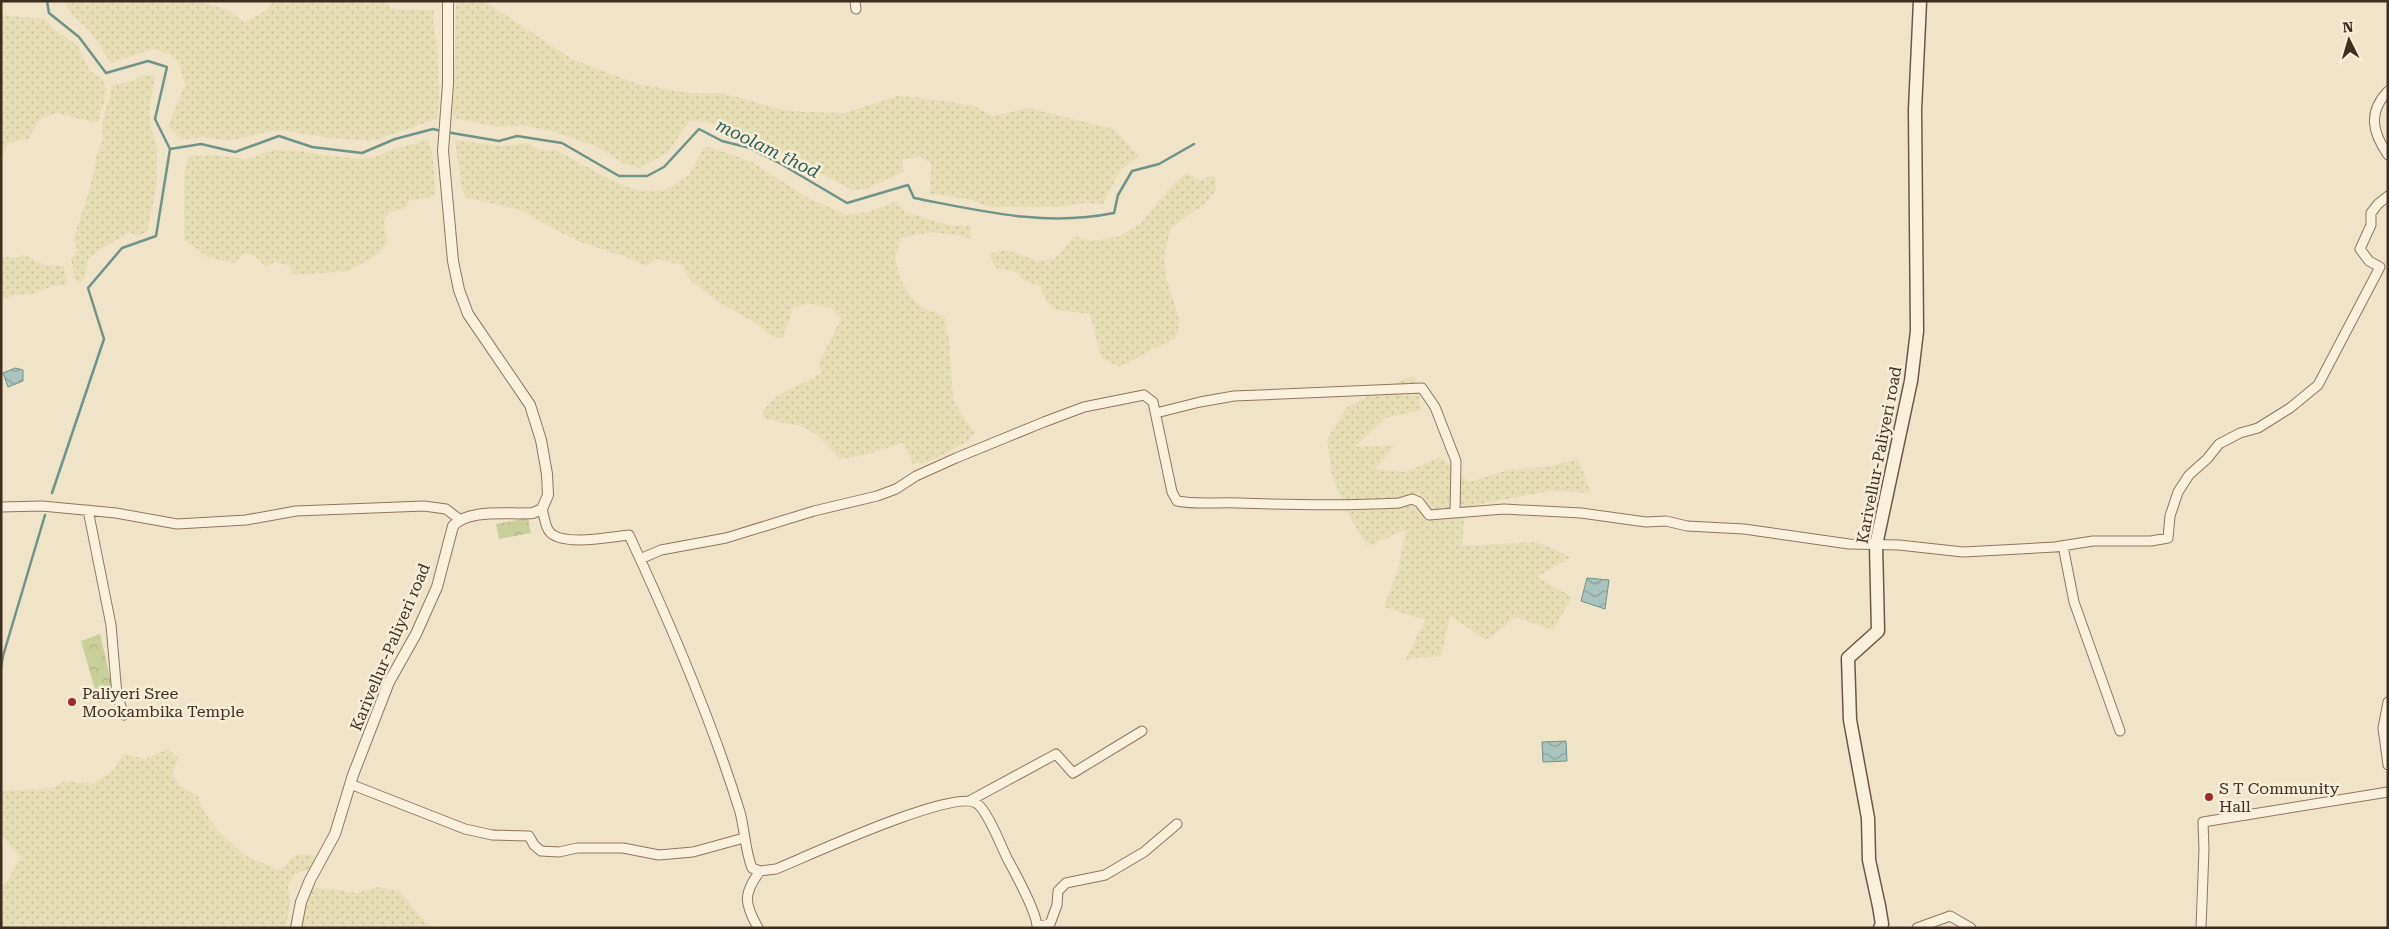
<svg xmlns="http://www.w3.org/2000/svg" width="2389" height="929" viewBox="0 0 2389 929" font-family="'Roboto Serif',serif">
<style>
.farmland{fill:url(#farmland-dots)}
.forest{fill:url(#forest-crowns)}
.water{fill:url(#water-waves);stroke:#6f938a}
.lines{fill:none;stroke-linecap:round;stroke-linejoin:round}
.stream{stroke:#6f938a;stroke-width:2.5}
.minor-casing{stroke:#8d765c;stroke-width:11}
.tertiary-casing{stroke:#8d765c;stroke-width:12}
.secondary-casing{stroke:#6f573f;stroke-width:15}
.minor{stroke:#faf1dc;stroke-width:9}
.tertiary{stroke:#faf1dc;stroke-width:10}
.secondary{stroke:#faf1dc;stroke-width:12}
.poi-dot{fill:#9e2a2b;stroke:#f7eed8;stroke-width:2}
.labels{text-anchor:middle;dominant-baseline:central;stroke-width:5;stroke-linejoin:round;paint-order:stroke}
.street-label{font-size:16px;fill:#3d2e20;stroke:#f7eed8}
.poi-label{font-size:16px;fill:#3d2e20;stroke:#f7eed8;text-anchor:start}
.water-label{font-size:18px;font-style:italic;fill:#2f5d5a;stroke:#f7eed8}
</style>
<defs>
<pattern id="farmland-dots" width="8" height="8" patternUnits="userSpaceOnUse" patternTransform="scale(1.25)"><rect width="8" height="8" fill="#e6deb5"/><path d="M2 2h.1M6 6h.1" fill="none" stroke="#c6bf9b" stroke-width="1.8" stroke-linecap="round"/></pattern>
<pattern id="forest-crowns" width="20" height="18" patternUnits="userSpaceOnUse" patternTransform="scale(1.25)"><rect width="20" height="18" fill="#c9cf9b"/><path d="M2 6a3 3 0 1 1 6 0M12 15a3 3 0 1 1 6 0" fill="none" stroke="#aeb285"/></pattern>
<pattern id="water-waves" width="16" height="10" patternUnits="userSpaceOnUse" patternTransform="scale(1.25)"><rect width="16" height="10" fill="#a9c4bc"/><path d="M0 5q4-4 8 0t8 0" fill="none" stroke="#8ba098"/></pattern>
</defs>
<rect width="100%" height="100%" fill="#f0e4c8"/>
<path class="farmland" d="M64,1H197L228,10L244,22L267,10L272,1H386L391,9L434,10L433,23L437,42L439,100L437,119L372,141L330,138L286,131H272L228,141L204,137L181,140L168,126L185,85L179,62L169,54L153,49L111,63L90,31L74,17Z
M456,1H484L572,59L638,84L688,93H723L783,110L805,112L844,113L897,96L923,98L975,106L992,116L1029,108L1114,129L1139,156L1121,169L1103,204L1083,203L1061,207H989L968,199L930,194L931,163L920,157L902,159L903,172L866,189L852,190L756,139L713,123L690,121L667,153L640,168L625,164L595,146L551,131L527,126L497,127L458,119L453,115Z
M1,15L45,19L54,29L77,45L90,71L102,79L107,91L98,123L56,113L40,120L28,139L8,143L1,156Z
M142,75H155L149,113L152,132L157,143V185L147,231L138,237L130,232L98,251L88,259L85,278L79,283L74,278L72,263L71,259L78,250L73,240L89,192L97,154L103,138L102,125L112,85L133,81Z
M427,138L432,151L436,196L409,201L406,209L390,212L384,220L387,242L380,253L349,271L294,275L288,265L274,262L266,267L255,256L244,253L235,263L209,258L184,240V175L189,156L215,155L246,159L273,150L301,151L328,156L365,159L378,156L393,149L414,144Z
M455,140L500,146L528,143L539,150H556L609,179L630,188L648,191L665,190L688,176L704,148L711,147L752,162L808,198L845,214L868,212L897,201L905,212L952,226H971V239L959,235L931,232L901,238L895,259L901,280L911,297L923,308L944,316L949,339L953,398L963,417L975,432L968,441L946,453L930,461L913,464L903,443L861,456L840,459L817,435L803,427L763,418V410L779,395L822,373L818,365L841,319L831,308L809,304L793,308L783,339L769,335L752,321L717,301L691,281L682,265L656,259L647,266L626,257L577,241L520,210L465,197L461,183Z
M1187,173L1200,180L1215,175L1216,190L1204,205L1185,217L1170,230L1164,260L1166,277L1180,322L1176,338L1119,367L1101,357L1090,314L1056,310L1046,301L1040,286L1025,281L1014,271L995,268L990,253L1007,250L1038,261L1055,259L1074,236L1091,241L1121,236L1141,223L1172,185Z
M22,254L47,266H64L68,285L53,286L31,294L13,295L1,300V257L18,258Z
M1415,375L1421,410L1386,418L1355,447L1395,445L1375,469L1406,472L1441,457L1468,482L1513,469L1547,467L1578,459L1591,493L1549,491L1465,507L1462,546L1537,542L1571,557L1537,577L1572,597L1553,630L1516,617L1486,640L1450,616L1441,656L1406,659L1425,620L1384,607L1398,569L1406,530L1367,546L1347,512L1332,475L1327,440L1346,408L1382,389Z
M168,749L178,758L172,774L181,787L198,796L204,811L218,831L246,856L280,870L297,854L312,855L316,857L309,869L295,874L288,886L290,902L286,928H1V887L9,879L20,857L1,835V791L52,788L65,781L92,784L113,771L124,753L144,759Z
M378,887L400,891L426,924L440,928H301L311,888L334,889L356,893Z"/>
<path class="forest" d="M528,518L531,533L499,539L496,524Z
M100,634L115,699L99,703L81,641Z"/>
<path class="water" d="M15,368L23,370V381L8,387L3,373Z
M1587,578L1609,580L1605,609L1581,601Z
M1566,741L1567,761L1543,762L1542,742Z"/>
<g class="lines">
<path class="stream" d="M47,1L49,13L79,37L106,73L148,61L167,67L155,119L170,149L156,236L122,248L88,288L104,339L52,493
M446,132L499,141L517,136L562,143L619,176H647L664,167L699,129L722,141L750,148L781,164L847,203L908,185L914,198C982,211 1044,227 1114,213L1118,195L1132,171L1159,164L1194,144
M170,149L201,144L235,152L279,136L312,147L362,153L395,139L433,129L441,131
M1,668L3,656L45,515"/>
<g class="minor-casing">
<path id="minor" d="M855,1L856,9
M2388,91C2367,113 2373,133 2388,155
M1156,413L1200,402L1234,396L1422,388L1435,407L1456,461L1455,513
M1,507L42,506L116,513L177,524L246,520L296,511L424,506L446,509L459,519
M542,509C544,515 545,526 549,531C560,547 611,537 629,535C671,625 711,718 740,812C745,831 745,850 752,868L760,871L776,869C808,856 952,789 976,803C987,809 1001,846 1007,858C1015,873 1038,914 1037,928
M88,510L111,625L117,695L124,715
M2063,546L2074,602L2120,731
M640,559L661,550L726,538L814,511L877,496L896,489L916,476L956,458L1044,422L1084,407L1144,395L1153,402L1172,492L1177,501C1198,505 1217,502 1238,503C1292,505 1345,506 1399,503L1412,499L1419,502L1429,515L1504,509L1581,513L1646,522L1666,521L1687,526L1744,529L1849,544L1899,545L1963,552L2055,547L2093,541H2151L2168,538L2170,516L2178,492L2189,475L2207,459L2219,444L2240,433L2258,428L2290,408L2318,385L2380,267L2369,261L2360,249L2371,225V213L2378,204L2388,196
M2388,702L2383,728L2388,765
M350,784L465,829L492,835L529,836L534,845L541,851L559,852L577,848H623L659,855L693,852L744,838
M971,800L1056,754L1073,773L1142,731
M1038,926L1050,924L1057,905L1058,891L1066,883L1105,875L1144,852L1177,824
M758,928C744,903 743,894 760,871
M1917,928L1950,916L1971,928
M2201,928L2204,849L2203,822L2388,792"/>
</g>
<g class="tertiary-casing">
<path id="tertiary" d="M296,928L301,902L310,880L335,834L353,775L389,682L416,634L437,587L453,526C468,508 510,515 533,513L542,509L548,495L547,474L541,440L530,405L468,314L459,290L453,261L443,151L448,84V1"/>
</g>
<g class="secondary-casing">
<path id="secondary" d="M1880,928L1882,924L1879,906L1869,860L1868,818L1850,720L1848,658L1878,631L1876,545L1911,381L1917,331L1915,110L1920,1"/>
</g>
<use href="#minor" class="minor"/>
<use href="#tertiary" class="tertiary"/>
<use href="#secondary" class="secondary"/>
</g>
<g class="poi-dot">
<circle cx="72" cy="702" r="5"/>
<circle cx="2209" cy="797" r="5"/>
</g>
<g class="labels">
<g class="street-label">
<text transform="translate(1879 455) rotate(-79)">Karivellur-Paliyeri road</text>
<text transform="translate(390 647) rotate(-67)">Karivellur-Paliyeri road</text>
</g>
<g class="poi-label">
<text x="82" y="693">Paliyeri Sree<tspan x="82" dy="18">Mookambika Temple</tspan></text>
<text x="2219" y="788">S T Community<tspan x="2219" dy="18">Hall</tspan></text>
</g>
<g class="water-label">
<text transform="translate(768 148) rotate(26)">moolam thod</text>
</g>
</g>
<rect width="2389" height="929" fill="none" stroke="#3d2e20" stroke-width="5"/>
<g transform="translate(2349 40) rotate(355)" stroke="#f7eed8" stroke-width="4" paint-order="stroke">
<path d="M0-4L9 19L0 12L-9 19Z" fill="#3d2e20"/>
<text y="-8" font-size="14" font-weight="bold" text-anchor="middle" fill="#3d2e20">N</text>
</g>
</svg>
